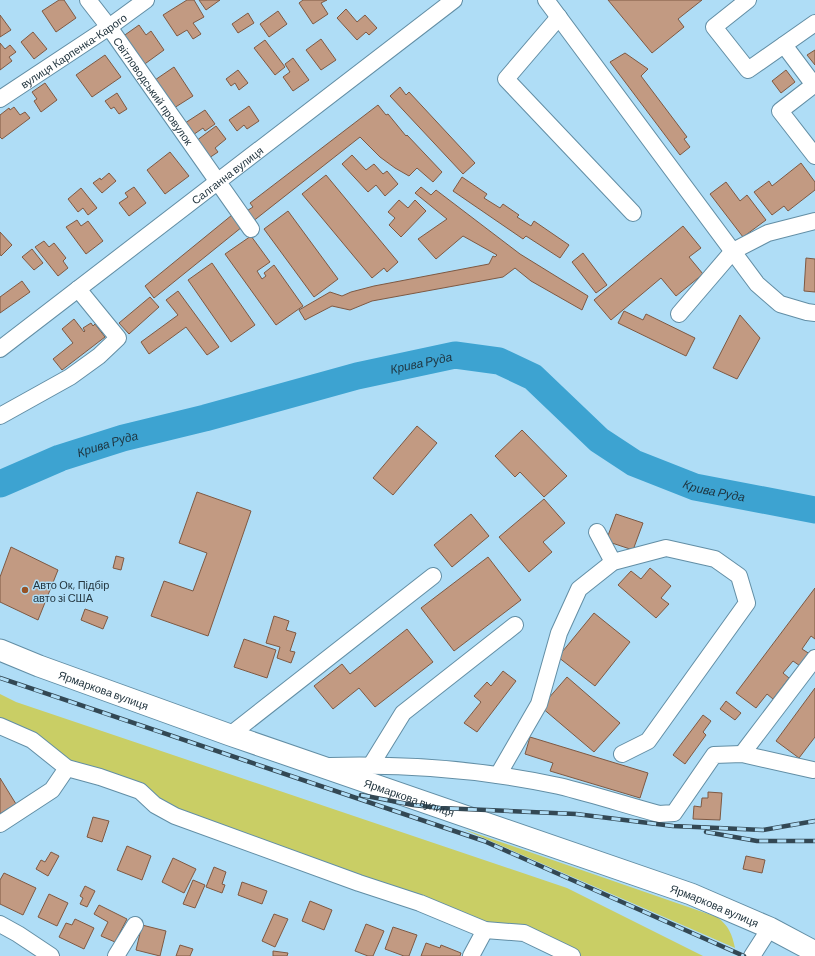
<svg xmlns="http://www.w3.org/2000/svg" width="815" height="956" viewBox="0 0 815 956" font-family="Barlow,sans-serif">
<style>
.green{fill:#c9ce65}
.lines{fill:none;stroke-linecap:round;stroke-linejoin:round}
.river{stroke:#3da3d1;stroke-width:27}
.building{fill:#c29a82;stroke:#7e5943}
.minor-casing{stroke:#628ea5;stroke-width:18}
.major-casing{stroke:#628ea5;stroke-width:23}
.minor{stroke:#fff;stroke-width:16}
.major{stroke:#fff;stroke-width:21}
.rail-casing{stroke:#334854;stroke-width:4.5}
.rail{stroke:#afddf6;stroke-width:3;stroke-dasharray:9;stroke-linecap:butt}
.poi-dot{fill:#975326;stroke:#afddf6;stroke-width:1.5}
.labels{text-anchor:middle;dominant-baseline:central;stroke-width:3;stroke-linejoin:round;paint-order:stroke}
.street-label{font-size:11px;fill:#243741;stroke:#afddf6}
.poi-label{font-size:11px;fill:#243741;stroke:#afddf6;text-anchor:start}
.water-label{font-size:12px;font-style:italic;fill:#1e343f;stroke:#afddf6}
</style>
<rect width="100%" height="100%" fill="#afddf6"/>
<path class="green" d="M0,694L16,702L567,888L703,956H577L485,928L176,813L69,765L0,724Z
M463,829L717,917C729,926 732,934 735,948Z"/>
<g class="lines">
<path class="river" id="s1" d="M0,484L60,458L123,438L205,418L357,376L455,355L499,361L533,377L599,440L634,463L695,487L815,510"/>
</g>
<path class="building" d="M59,0H64L76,18L56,32L42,11Z
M187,0H194L204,17L193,23L201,34L193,39L187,30L177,36L163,15Z
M199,0H220L206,10Z
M303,0H327L321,3L328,14L313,24L299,3Z
M608,0H702L678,19L684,27L652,53Z
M346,9L357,22L365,15L377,28L369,35L366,32L357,40L337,18Z
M278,11L287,24L269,37L260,24Z
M248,13L254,23L238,33L232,24Z
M0,15L11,30L0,37Z
M139,25L146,35L151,31L164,50L142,66L122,37Z
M33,32L47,49L34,59L21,42Z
M321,39L336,60L321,70L306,50Z
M265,40L285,67L275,75L254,48Z
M0,43L5,49L10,45L16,52L9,57L12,61L0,70Z
M815,50V65L807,55Z
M625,53L648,69L641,76L687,137L684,139L690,147L680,155L610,62Z
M105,55L121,77L92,97L76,75Z
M293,58L309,80L293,91L283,77L290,72L285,64Z
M174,67L193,96L174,108L155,80Z
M238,70L248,83L239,90L235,83L231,86L226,79Z
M786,70L795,82L781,93L772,81Z
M45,83L57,100L41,112L34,101L37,99L32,92Z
M400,87L406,95L409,92L475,163L463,174L390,96Z
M117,93L127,109L119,114L114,107L111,109L105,101Z
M378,105L386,115L388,114L406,136L407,135L442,172L433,182L417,168L409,176L395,168L380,157L360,137L252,222L245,212L253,207L250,203Z
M249,106L259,121L247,129L244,125L237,131L229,120Z
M14,107L20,115L25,112L30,118L2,139L0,137V115L9,108L10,110Z
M205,110L215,124L205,131L203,128L190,137L182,125Z
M216,126L226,139L215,148L218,152L209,158L196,141Z
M170,152L189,176L165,194L147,170Z
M352,155L366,170L374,164L383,174L387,171L398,184L385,196L376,185L368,192L342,164Z
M801,163L815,182V190L788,211L784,206L772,215L754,192L769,181L772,186Z
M109,173L116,181L102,193L93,183L100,178L101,180Z
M326,175L398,262L387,272L384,268L372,278L302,194Z
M462,177L487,194L484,198L500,208L503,204L519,215L517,217L531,226L534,221L569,245L560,258L526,236L523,239L453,191Z
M726,182L740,201L747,195L766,220L743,237L710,194Z
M134,187L146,203L129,216L119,203L128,197L125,193Z
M421,187L431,195L436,190L520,254L588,296L582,310L531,281L515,268L503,277L372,301L350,310L332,306L305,320L299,310L330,292L342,296L351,292L374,286L489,264L493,256L495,257L497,255L463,236L436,259L418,239L447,219L415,193Z
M81,188L97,208L88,215L83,208L78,212L68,199Z
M399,200L408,208L415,200L426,211L401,237L389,225L395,218L388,212Z
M288,211L338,279L314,297L264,229Z
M232,215L242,227L154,298L145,286Z
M77,220L81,226L88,221L103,241L86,254L66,227Z
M683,226L701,248L689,257L703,274L676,296L661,278L611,320L594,300Z
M0,232L12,245L1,256L0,254Z
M251,236L270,262L257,271L262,279L266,276L264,273L274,265L303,306L276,325L225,254Z
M44,241L49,247L54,243L66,258L63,261L68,268L58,276L35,247Z
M32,249L43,263L34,270L22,257Z
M583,253L607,285L596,293L572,262Z
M806,258L815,259V292L804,291Z
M212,263L255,325L231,342L188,280Z
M22,281L30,292L0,313V297Z
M178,291L219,347L207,355L186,327L149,354L141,342L178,315L166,300Z
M150,297L159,307L129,334L119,323Z
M624,311L643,320L646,314L695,338L686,356L618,323Z
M740,315L760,338L737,379L713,368Z
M74,319L84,332L85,331L83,328L91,323L93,326L95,324L105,337L62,370L53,359L73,343L62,329Z
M417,426L437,443L393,495L373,478Z
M522,430L567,476L544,497L520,472L515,477L495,456Z
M197,492L251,511L208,636L151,616L164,581L193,591L207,553L179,543Z
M544,499L565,523L543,542L552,552L529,572L499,537Z
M471,514L489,536L452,567L434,545Z
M616,514L643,523L633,550L606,541Z
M11,547L58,570L38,620L0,602V577Z
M116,556L124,558L121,570L113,568Z
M488,557L521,600L454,651L421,608Z
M650,568L671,586L661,598L669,604L656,618L618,585L631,571L641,579Z
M815,588V639L811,636L802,649L813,656L803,668L793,661L783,673L789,678L773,699L767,694L756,708L736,693Z
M85,609L108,617L103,629L81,620Z
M594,613L630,642L595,686L558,657Z
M274,616L289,621L286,630L296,633L290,651L295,652L291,663L277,658L280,647L266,643Z
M407,629L433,662L375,707L359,688L333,709L314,686L342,664L350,674Z
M244,639L276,650L267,678L234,667Z
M503,671L516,681L477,732L464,723L481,702L474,696L487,682L491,686Z
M567,677L620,723L594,752L541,707Z
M815,688V737L799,758L776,741Z
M726,701L741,713L735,720L720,709Z
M703,715L711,721L703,732L706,735L685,764L673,755Z
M530,737L648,773L640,798L550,771L553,763L525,754Z
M0,778L16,804L0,814Z
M708,792L722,793L720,820L693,819L694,806L701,807L702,798H708Z
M93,817L109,821L102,842L87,837Z
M127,846L151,856L142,880L117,870Z
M51,852L59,856L48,876L36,869L41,860L45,862Z
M746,856L765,860L762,873L743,869Z
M173,858L196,869L184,893L162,882Z
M214,867L226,872L222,884L225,885L222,893L206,887Z
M4,873L36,888L23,915L0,904V880Z
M193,880L205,885L195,908L183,904Z
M242,882L267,891L262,904L238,895Z
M85,886L95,891L87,907L80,904L83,898L80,896Z
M49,894L68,903L57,926L38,917Z
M310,901L332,910L324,930L302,921Z
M99,905L127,919L115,942L101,936L108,922L94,914Z
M274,914L288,919L275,947L262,941Z
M75,919L94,928L84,949L59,937L66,923L72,925Z
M366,924L384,931L373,956H368L355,951Z
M142,925L166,931L160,956L136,950Z
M393,927L417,935L409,956H404L385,949Z
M426,943L440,948L441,945L461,953L460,956H421Z
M180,945L193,949L190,956H176Z
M273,951L288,953L287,956H273Z"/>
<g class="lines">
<g class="minor-casing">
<g id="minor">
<path id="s2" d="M88,0L109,27L251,229"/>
<path d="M546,0L757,284L780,304L807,312L815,313"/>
<path d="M748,0L714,27L748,70L815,23"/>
<path d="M559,17L506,79L633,213"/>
<path d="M784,45L814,85"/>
<path d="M815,84L780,111L815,156"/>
<path id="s3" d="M0,99L109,27L146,0"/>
<path d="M679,314L733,251L768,233L815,221"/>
<path id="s4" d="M0,349L454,0"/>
<path d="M0,416L70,377L99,356L118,338L78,289"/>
<path d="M597,532L613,562"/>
<path d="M0,726L32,740L67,768L100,777L140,791L155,805L175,816L359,883L420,903L485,930L524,933L572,956"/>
<path d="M230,735L433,576"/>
<path d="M742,754L815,658"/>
<path d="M371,765L403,713L515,625"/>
<path d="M330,766C405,764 485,770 559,786C592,794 626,805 659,814L674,813L714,755L742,754L813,770"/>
<path d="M498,775L539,704L559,633L579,589L613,562L666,548L715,559L739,576L747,603L648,741L622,754"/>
<path d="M0,824L52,790L67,768"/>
<path d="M0,924L18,934L51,956"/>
<path d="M116,956L135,925"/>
<path d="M471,956L485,930"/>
<path d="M752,956L770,928"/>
</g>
</g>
<g class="major-casing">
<g id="major">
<path id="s5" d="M0,650L39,666L230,735L691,894L770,928L815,952"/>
</g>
</g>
<use href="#minor" class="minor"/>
<use href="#major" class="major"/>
<g class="rail-casing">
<path id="rail" d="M0,678L484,841L744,956
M361,795L413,805L440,808L576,814L673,826L763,830L815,821
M706,832L757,841H815"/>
</g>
<use href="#rail" class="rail"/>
</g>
<circle class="poi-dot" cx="25" cy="590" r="4"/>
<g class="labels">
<g class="street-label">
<text stroke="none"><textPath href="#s3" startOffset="88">вулиця Карпенка-Карого</textPath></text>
<text stroke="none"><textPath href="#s2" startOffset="112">Світловодський провулок</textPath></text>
<text stroke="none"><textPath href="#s4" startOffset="286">Салганна вулиця</textPath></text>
<text stroke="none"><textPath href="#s5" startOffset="111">Ярмаркова вулиця</textPath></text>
<text stroke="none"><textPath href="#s5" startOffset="435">Ярмаркова вулиця</textPath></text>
<text stroke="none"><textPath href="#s5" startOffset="759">Ярмаркова вулиця</textPath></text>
</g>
<g class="poi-label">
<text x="33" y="584">Авто Ок, Підбір<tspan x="33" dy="13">авто зі США</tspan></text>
</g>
<g class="water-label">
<text stroke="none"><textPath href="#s1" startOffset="439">Крива Руда</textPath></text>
<text stroke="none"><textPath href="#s1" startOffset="115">Крива Руда</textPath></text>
<text stroke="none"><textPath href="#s1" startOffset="774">Крива Руда</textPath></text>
</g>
</g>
</svg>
